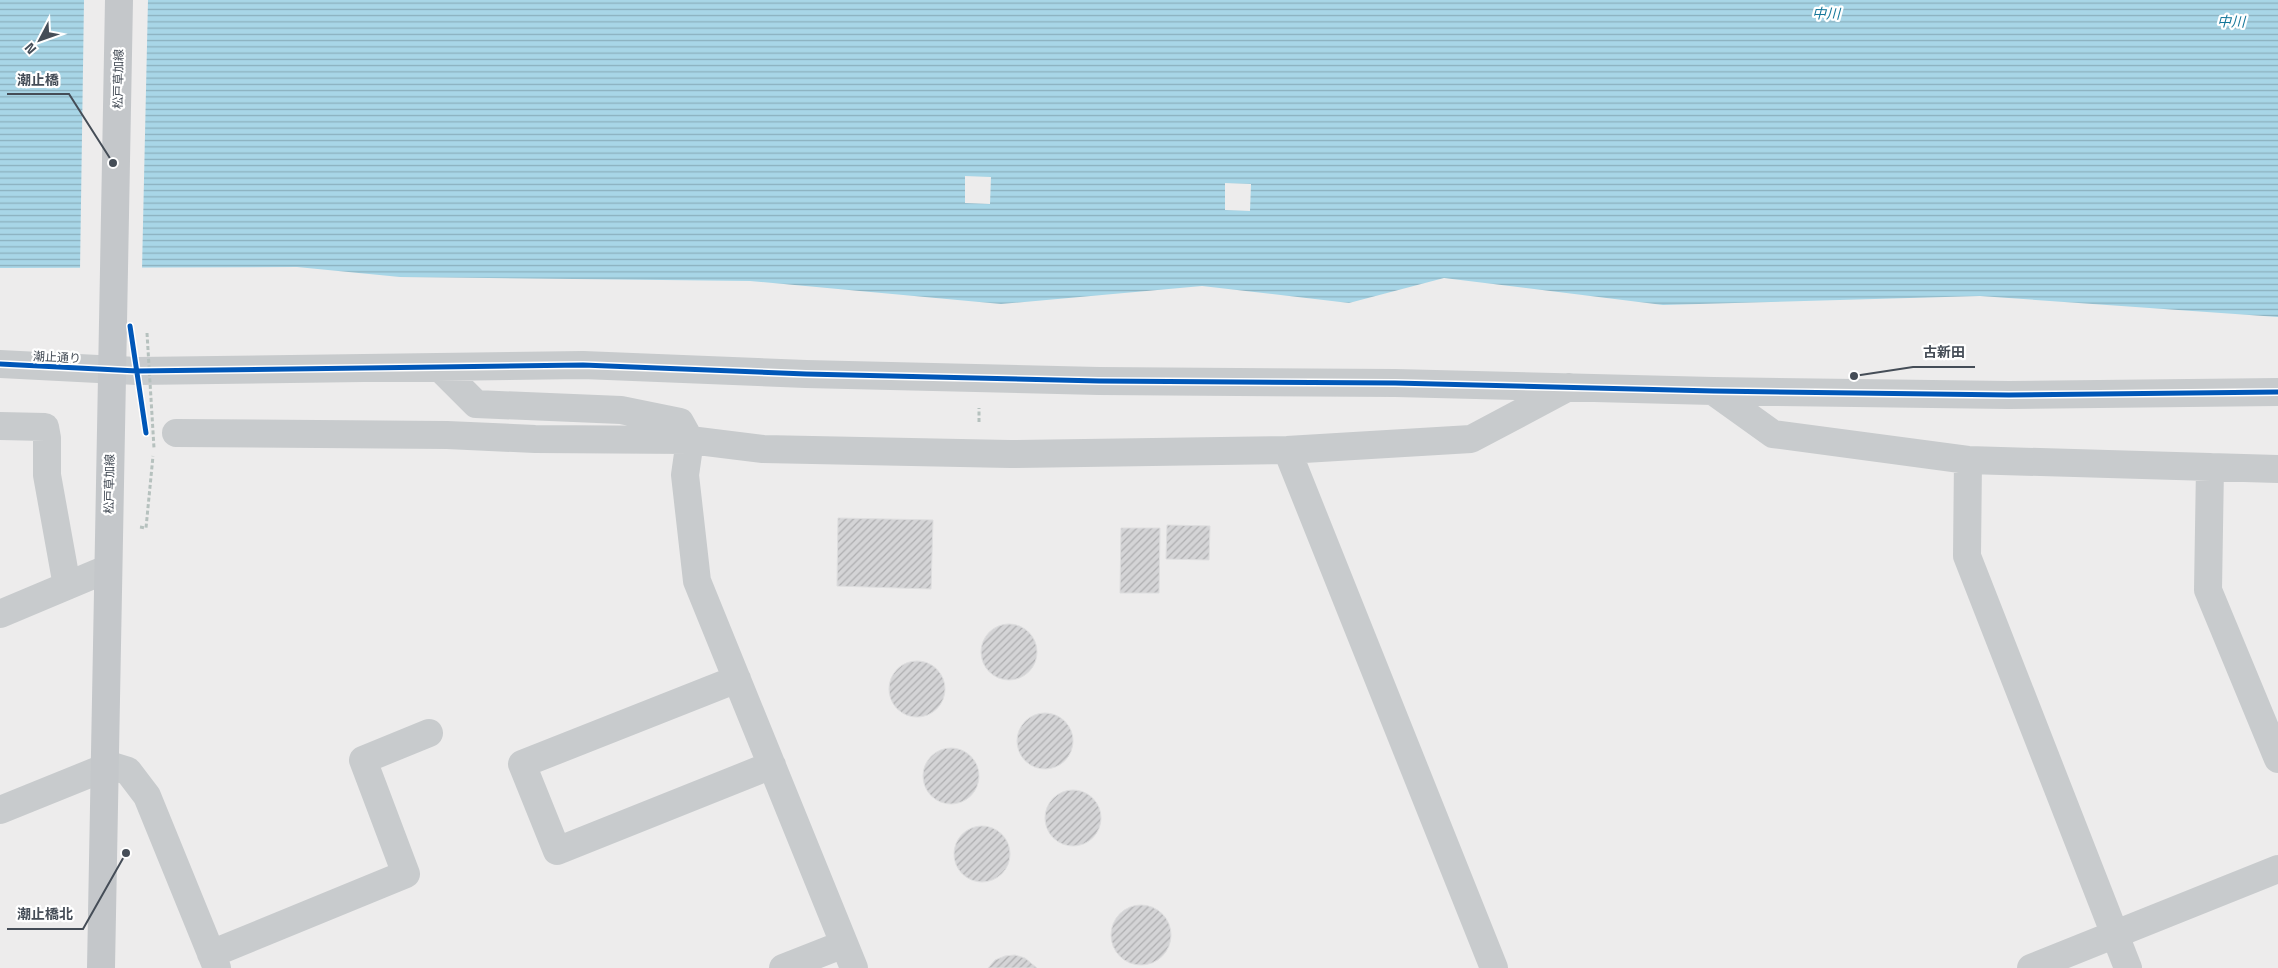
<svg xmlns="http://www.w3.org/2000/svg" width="2278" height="968" viewBox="0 0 2278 968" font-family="'Titillium Web','Noto Sans JP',sans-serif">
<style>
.water{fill:url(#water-rules)}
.pier{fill:#edecec}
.building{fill:url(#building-hatch);stroke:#dededf}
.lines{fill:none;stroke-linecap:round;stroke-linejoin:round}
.path{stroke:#b6c1be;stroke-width:3;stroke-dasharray:4 2.5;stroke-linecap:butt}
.minor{stroke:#c8cbcd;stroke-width:28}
.major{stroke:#c4c7ca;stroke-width:28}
.path-bridge{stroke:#b6c1be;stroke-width:3;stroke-dasharray:4 2.5;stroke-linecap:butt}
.cycleway-casing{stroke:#fff;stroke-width:8}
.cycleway{stroke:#0057b8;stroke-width:5}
.labels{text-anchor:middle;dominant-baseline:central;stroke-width:4.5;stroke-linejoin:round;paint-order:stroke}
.street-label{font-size:12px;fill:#454d57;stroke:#fff}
.water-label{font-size:14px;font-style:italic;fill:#15779a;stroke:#fff}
.leader{fill:none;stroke:#454d57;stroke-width:2}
.callout-dot{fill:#454d57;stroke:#fff;stroke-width:2}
.callout-label{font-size:14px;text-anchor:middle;font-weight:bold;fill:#454d57;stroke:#fff;stroke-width:4.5;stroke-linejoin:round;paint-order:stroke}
</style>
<defs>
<pattern id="water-rules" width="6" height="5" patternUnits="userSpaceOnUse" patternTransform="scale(1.25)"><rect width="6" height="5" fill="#a8d6e7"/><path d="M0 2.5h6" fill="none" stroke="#8bb0be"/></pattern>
<pattern id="building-hatch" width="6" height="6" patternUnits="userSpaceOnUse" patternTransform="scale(1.25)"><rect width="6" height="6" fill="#d4d4d6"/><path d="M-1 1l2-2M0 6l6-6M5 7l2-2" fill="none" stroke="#aeaeb0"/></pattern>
</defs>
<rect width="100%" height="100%" fill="#edecec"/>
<path class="water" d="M0,0H2278V317L1980,296L1663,305L1444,278L1349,303L1202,286L1001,304L750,281L400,277L297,267L0,268Z"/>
<path class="pier" d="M84,0H148L142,270H80Z
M965,176L991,177L990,204L965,203Z
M1225,183L1251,184L1250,211L1225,210Z"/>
<path class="building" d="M838,518L933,520L931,589L837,586Z
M1167,525L1210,526L1209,560L1166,559Z
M1121,528H1160L1159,593H1120Z
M981 652a28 28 0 1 1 56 0a28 28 0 1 1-56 0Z
M889 689a28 28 0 1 1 56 0a28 28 0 1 1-56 0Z
M1017 741a28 28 0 1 1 56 0a28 28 0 1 1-56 0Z
M923 776a28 28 0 1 1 56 0a28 28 0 1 1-56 0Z
M1045 818a28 28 0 1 1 56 0a28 28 0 1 1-56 0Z
M954 854a28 28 0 1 1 56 0a28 28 0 1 1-56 0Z
M1111 935a30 30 0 1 1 60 0a30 30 0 1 1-60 0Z
M1015,955L1025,958L1037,968H988L995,960L1005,956Z"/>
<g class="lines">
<path class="path" d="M979,422V408
M140,527L146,528L153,456"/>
<path class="minor" d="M0,364L137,371L583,365L806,374L1099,381L1395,383L1713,391L2009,395L2278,392
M440,368L476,404L621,410L680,422L690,440L685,475L697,581L854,968
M1713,391L1773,434L1968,460L2278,469
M0,426L45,427L47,438V475L67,586
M176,433L447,435L535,439L690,440L763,449L1010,454L1287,450L1471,439L1569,387
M1287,450L1494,968
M1968,460L1967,556L2128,968
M2210,467L2208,590L2278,759
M0,614L107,569
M737,679L522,764L557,851L772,765
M0,810L104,768L115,767L128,771L147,796L217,968
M211,954L406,874L363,760L429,733
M783,968L844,944
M2031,968L2278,869"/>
<path class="major" d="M101,968L119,0"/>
<path class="path-bridge" d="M147,333L154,448"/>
<g class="cycleway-casing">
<path id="cycleway" d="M130,326L146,433
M0,364L137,371L583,365L806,374L1099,381L1395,383L1713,391L2009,395L2278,392"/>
</g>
<use href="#cycleway" class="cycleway"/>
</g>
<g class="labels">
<g class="street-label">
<text transform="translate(118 79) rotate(-89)">松戸草加線</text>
<text transform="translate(57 357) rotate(3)">潮止通り</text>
<text transform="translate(109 484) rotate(-89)">松戸草加線</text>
</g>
<g class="water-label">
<text transform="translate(1826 13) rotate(1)">中川</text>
<text transform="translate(2231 21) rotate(1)">中川</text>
</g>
</g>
<path class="leader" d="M113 163L69 94H7M1854 376L1913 367H1975M126 853L83 929H7"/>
<g class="callout-dot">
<circle cx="113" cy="163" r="5"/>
<circle cx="1854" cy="376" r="5"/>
<circle cx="126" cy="853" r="5"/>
</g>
<g class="callout-label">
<text x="38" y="85">潮止橋</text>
<text x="1944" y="357">古新田</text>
<text x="45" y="919">潮止橋北</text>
</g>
<g transform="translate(40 40) rotate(229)" stroke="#ffffff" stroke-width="4" paint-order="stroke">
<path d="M0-4L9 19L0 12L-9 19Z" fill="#454d57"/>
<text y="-8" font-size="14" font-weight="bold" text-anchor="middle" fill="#454d57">N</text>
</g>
</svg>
